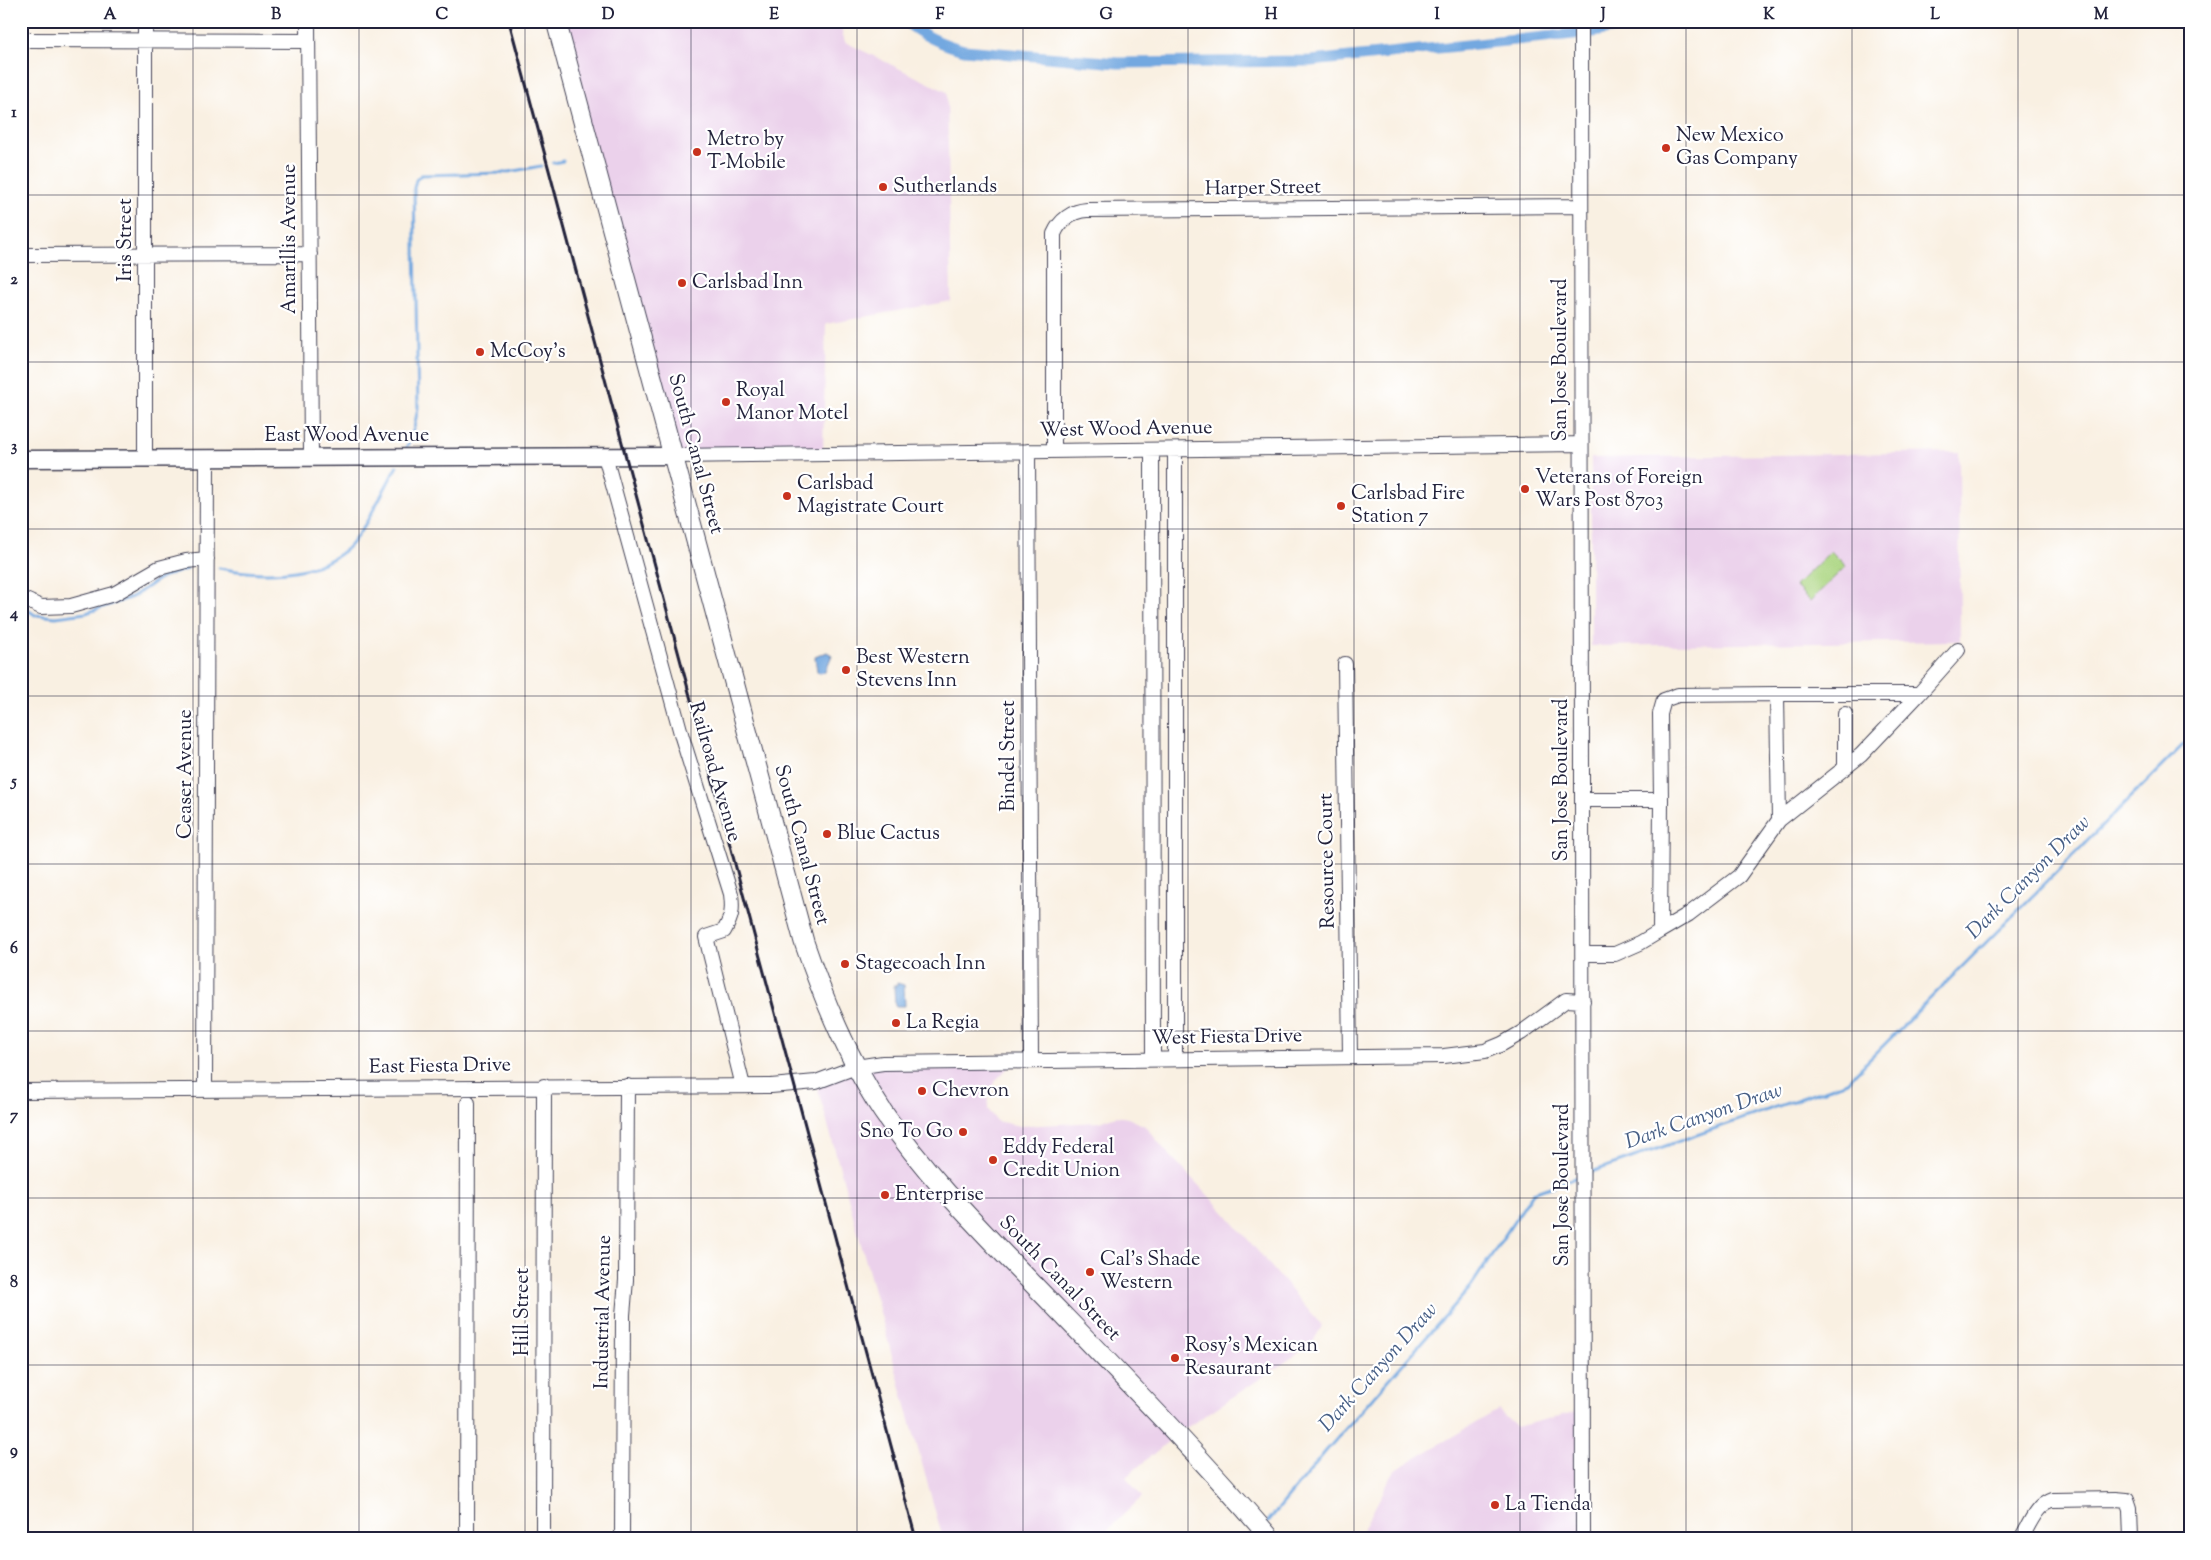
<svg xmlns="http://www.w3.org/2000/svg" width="2211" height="1560" viewBox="0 0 2211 1560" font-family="'Sorts Mill Goudy',serif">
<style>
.built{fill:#ebd1eb}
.green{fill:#abd581;stroke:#667c5e}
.water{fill:#73a8e0;stroke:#4a658e}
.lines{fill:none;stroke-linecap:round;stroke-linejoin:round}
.stream{stroke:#73a8e0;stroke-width:3}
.canal{stroke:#73a8e0;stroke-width:11}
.minor-casing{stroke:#424154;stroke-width:16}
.major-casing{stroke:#424154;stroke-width:19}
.highway-casing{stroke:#424154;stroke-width:21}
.minor{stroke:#fff;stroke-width:14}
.major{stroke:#fff;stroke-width:16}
.highway{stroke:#fff;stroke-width:19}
.rail{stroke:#22223b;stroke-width:3}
.grid{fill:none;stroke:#22223b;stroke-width:1;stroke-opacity:0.55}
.poi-dot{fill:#c8321e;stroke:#fff;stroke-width:2}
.labels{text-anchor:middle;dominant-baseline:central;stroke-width:4.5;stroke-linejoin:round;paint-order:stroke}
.poi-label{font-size:20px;fill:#22223b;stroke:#fff;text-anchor:start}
.street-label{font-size:20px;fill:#22223b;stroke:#fff}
.water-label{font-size:21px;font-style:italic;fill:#465e85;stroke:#fff}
.neatline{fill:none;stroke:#22223b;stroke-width:2}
.grid-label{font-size:16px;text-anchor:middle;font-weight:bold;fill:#22223b}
</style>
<rect width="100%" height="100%" fill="#fff"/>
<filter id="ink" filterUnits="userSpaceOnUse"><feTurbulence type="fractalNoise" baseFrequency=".02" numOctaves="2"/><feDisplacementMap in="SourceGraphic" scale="10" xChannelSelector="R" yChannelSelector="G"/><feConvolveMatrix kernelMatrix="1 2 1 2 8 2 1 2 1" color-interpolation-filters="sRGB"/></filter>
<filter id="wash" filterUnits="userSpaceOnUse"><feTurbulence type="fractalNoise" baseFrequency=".0096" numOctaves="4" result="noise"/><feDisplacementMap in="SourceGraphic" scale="20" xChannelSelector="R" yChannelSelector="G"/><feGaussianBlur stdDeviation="1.12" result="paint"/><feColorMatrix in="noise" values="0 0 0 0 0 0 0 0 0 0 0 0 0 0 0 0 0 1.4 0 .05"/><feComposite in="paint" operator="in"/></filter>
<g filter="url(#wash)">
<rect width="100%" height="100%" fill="#f9f0e2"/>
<path class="built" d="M556,21H839L845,42L947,92L951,301L826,324L823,454L672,456Z
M1959,452L1960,641L1591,646V458Z
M1015,1061L998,1078L988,1092V1109L996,1121L1020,1126L1099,1122L1116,1116L1128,1118L1145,1126L1165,1150L1225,1213L1322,1326L1311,1345L1177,1434L1126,1477L1142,1497L1098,1539H943L816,1082L856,1067Z
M1498,1410L1516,1427L1583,1410V1539H1358L1395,1470Z"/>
<path class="green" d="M1831,551L1846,566L1810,601L1795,586Z"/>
<path class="water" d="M827,652L832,655L825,672L819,673L817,671L815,657Z
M897,983L904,985L905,1006H895L894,986H897Z"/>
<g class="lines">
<path class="stream" d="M553,163L563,161
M406,449L414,428L418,408L414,188L416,180L421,175L503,173L541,166
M219,568C259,576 311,577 344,551C362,537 385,487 397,466
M21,605L35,615L56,617L86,613L132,597L162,577L187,569
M1586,1174L1847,1082L2190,738
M1266,1524L1326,1451L1469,1289L1533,1193L1578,1177
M1253,1539L1258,1532"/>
<path class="canal" d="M905,21C923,36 941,44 964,50L1118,63L1311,61L1593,32L1652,21"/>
</g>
</g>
<g filter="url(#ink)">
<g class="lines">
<g class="minor-casing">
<path id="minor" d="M308,21L311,457
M1581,21L1583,1539
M21,40L308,41
M21,255L310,254
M1152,450L1153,1059
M1028,451L1031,1061
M1054,451V234C1060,220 1072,211 1087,210L1580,206
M605,456L682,737L731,894C733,910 732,917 724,931L706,937L743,1086
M672,456L1581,444
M145,459V21
M21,598L41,607L71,606L114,594L159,568L186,561L207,559
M1345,664L1350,1057
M1777,694H1919L1958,650
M1845,714V767
M1582,800H1661L1660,931L1640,943L1615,954H1583
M1779,820L1861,755L1919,694
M1660,931L1689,914L1739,876L1779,820L1777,694L1678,695L1664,700L1660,714L1661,800
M1175,1058V450
M205,1090L207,458
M21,1091L771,1086L816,1082L856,1067L883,1063L1444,1056L1485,1051L1502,1044L1521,1033L1566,1000L1583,1001
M467,1539L468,1103
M543,1539L544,1086
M622,1539L623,1315L626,1280L627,1086
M2021,1539C2029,1525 2036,1505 2052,1500L2116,1499L2127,1500L2130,1509L2131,1539"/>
</g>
<g class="major-casing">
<path id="major" d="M21,459L672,456"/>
</g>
<g class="highway-casing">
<path id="highway" d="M556,21L804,942C824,1001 848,1059 883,1112C926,1175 979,1228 1032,1283C1113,1367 1195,1450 1271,1539"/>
</g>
<use href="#minor" class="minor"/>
<use href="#major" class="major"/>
<use href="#highway" class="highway"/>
<path class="rail" d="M509,21L916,1539"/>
</g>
</g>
<path class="grid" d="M193,21V1539M359,21V1539M525,21V1539M691,21V1539M857,21V1539M1023,21V1539M1188,21V1539M1354,21V1539M1520,21V1539M1686,21V1539M1852,21V1539M2018,21V1539M21,195H2190M21,362H2190M21,529H2190M21,696H2190M21,864H2190M21,1031H2190M21,1198H2190M21,1365H2190"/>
<g class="poi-dot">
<circle cx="1666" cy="148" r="5"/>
<circle cx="697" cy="152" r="5"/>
<circle cx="883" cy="187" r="5"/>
<circle cx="682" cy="283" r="5"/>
<circle cx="480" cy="352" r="5"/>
<circle cx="726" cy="402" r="5"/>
<circle cx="1525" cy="489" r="5"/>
<circle cx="787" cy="496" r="5"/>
<circle cx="1341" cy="506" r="5"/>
<circle cx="846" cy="670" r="5"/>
<circle cx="827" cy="834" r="5"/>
<circle cx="845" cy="964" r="5"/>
<circle cx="896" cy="1023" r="5"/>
<circle cx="922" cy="1091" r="5"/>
<circle cx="963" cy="1132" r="5"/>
<circle cx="993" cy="1160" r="5"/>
<circle cx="885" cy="1195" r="5"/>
<circle cx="1090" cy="1272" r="5"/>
<circle cx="1175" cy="1358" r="5"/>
<circle cx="1495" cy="1505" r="5"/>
</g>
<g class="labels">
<g class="poi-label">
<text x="1676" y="136">New Mexico<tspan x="1676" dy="23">Gas Company</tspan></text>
<text x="707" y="140">Metro by<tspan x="707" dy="23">T-Mobile</tspan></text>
<text x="893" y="187">Sutherlands</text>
<text x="692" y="283">Carlsbad Inn</text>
<text x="490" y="352">McCoy's</text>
<text x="736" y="391">Royal<tspan x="736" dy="23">Manor Motel</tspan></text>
<text x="1535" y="478">Veterans of Foreign<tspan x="1535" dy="23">Wars Post 8703</tspan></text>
<text x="797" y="484">Carlsbad<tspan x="797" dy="23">Magistrate Court</tspan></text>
<text x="1351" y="494">Carlsbad Fire<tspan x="1351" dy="23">Station 7</tspan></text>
<text x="856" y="658">Best Western<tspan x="856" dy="23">Stevens Inn</tspan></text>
<text x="837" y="834">Blue Cactus</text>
<text x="855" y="964">Stagecoach Inn</text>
<text x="906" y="1023">La Regia</text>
<text x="932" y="1091">Chevron</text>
<text x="953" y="1132" text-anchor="end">Sno To Go</text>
<text x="1003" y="1148">Eddy Federal<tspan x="1003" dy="23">Credit Union</tspan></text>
<text x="895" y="1195">Enterprise</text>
<text x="1100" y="1260">Cal's Shade<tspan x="1100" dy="23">Western</tspan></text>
<text x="1185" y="1346">Rosy's Mexican<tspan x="1185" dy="23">Resaurant</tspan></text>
<text x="1505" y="1505">La Tienda</text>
</g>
<g class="street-label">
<text transform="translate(1263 189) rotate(-1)">Harper Street</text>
<text transform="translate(290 239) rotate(-90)">Amarillis Avenue</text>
<text transform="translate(126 240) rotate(-90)">Iris Street</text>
<text transform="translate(1561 360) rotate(-90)">San Jose Boulevard</text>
<text transform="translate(1126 430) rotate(-1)">West Wood Avenue</text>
<text x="347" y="436">East Wood Avenue</text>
<text transform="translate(695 454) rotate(75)">South Canal Street</text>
<text transform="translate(1009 756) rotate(-90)">Bindel Street</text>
<text transform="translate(714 772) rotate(74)">Railroad Avenue</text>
<text transform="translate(186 774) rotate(-90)">Ceaser Avenue</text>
<text transform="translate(1562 780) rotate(-90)">San Jose Boulevard</text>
<text transform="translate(801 845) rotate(75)">South Canal Street</text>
<text transform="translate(1328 861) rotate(-91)">Resource Court</text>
<text transform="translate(1227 1038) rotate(-1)">West Fiesta Drive</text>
<text transform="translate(440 1067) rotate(-1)">East Fiesta Drive</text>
<text transform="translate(1563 1185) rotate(-90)">San Jose Boulevard</text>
<text transform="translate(1059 1279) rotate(46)">South Canal Street</text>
<text transform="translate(523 1312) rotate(-90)">Hill Street</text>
<text transform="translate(604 1312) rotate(-89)">Industrial Avenue</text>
</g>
<g class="water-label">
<text transform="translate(2029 878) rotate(-45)">Dark Canyon Draw</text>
<text transform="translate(1704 1117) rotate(-19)">Dark Canyon Draw</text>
<text transform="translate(1379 1368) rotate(-48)">Dark Canyon Draw</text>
</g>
</g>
<rect width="2211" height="1560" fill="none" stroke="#fff" stroke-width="55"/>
<rect x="28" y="28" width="2156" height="1504" class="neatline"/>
<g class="grid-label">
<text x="110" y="19">A</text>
<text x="276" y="19">B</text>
<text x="442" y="19">C</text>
<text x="608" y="19">D</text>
<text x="774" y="19">E</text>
<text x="940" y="19">F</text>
<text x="1106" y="19">G</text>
<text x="1271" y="19">H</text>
<text x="1437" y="19">I</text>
<text x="1603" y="19">J</text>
<text x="1769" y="19">K</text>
<text x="1935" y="19">L</text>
<text x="2101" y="19">M</text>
<text x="14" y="117">1</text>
<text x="14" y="284">2</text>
<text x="14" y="451">3</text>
<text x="14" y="618">4</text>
<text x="14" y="786">5</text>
<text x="14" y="953">6</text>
<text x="14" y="1120">7</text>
<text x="14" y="1287">8</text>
<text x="14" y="1455">9</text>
</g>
</svg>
